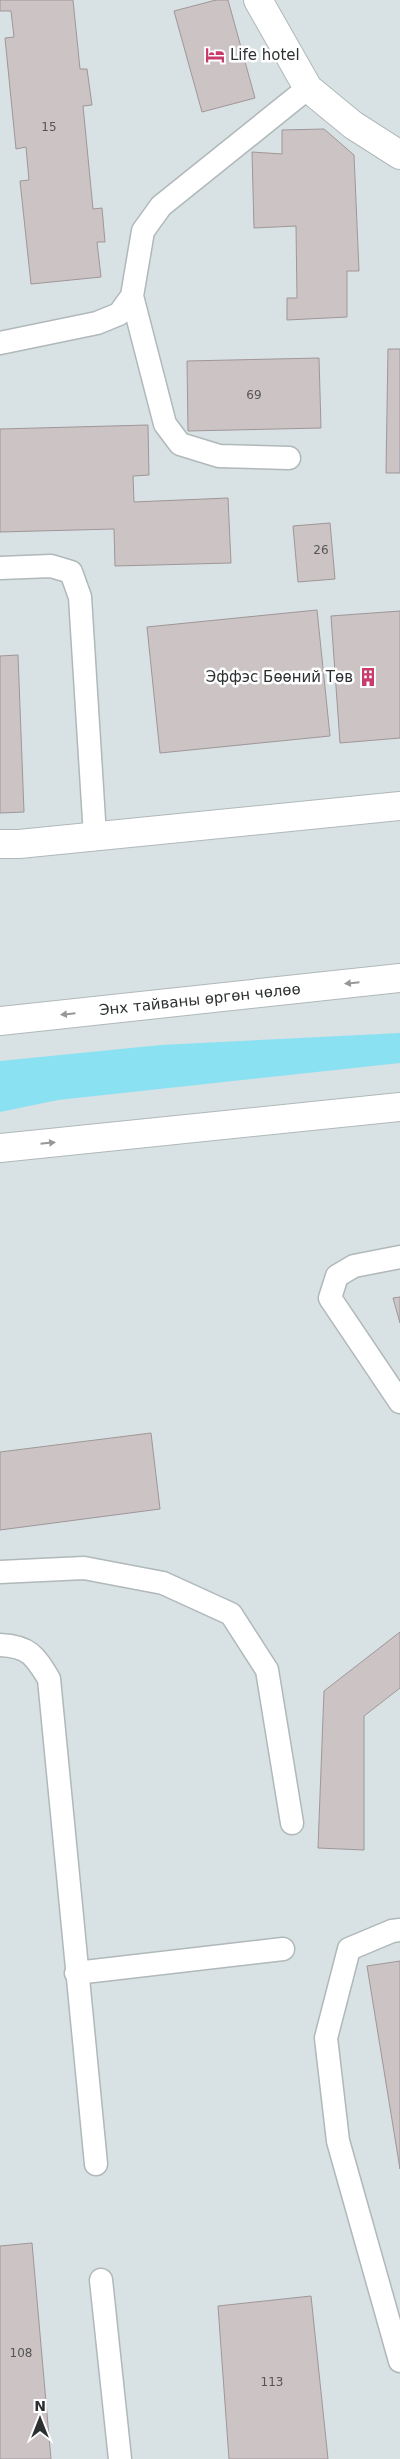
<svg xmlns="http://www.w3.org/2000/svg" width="400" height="2459" viewBox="0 0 400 2459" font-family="'DejaVu Sans',sans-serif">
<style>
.grass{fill:#8ae1f2}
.building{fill:#ccc3c5;stroke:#9f9698}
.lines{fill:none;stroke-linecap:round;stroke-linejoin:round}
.lane-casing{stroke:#b0b8ba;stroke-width:25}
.street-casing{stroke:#b0b8ba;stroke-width:30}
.highway-casing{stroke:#b0b8ba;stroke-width:30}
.lane{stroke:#fff;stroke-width:22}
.street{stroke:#fff;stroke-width:28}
.highway{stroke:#fff;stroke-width:28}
.oneway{fill:#969898}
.labels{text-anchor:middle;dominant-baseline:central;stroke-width:5;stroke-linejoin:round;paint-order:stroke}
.number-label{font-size:12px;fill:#555556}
.poi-label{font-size:15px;fill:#2d3031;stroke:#fff;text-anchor:start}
.street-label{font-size:15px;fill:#2d3031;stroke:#fff}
</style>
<rect width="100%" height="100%" fill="#d8e1e3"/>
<path class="grass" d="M400,1033V1063L58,1100L0,1112V1061L161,1045Z"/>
<path class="building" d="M0,0H73L80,69H87L92,105L83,106L93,209L102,208L105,242H97L101,277L31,284L20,181L29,180L26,147L16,149L5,38L14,37L11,11H0Z
M216,0H228L255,98L202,112L174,11Z
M324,129L354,155L359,271H347V317L287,320V298H297L296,226L254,228L252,152L282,154V130Z
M388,349H400V473H386Z
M319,358L321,428L188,431L187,361Z
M148,425L149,475L133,476L134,502L228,498L231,563L115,566L114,529L0,532V429Z
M330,523L335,579L298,582L293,526Z
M317,610L330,736L160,753L147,627Z
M400,611V738L340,743L331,616Z
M18,655L24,812L0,813V656Z
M400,1297V1323L393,1298Z
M151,1433L160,1509L0,1530V1452Z
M400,1632V1688L364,1716V1850L318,1848L324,1691Z
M400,1961V2169L367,1966Z
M32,2243L51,2459H0V2246Z
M311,2296L328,2459H229L218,2306Z"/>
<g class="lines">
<g class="lane-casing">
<path id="lane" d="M132,296L165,424L180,444L219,456L289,458
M0,343L97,323L119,314L132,296L143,231L161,206L308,88
M0,568L51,566L71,572L80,597L95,836
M400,1257L354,1266L337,1276L330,1298L400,1402
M0,1572L84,1568L163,1583L231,1614L267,1670L292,1823
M0,1645C29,1646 35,1656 49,1679L96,2164
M400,1930L392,1931L349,1949L326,2038L338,2141L400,2361
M76,1973L283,1949
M101,2280L120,2459"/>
</g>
<g class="street-casing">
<path id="street" d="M258,0L308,88L353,125L400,155
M0,844H19L400,806"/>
</g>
<g class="highway-casing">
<g id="highway">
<path id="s1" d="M0,1021L400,978"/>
<path d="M0,1148L400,1107"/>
</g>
</g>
<use href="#lane" class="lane"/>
<use href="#street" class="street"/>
<use href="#highway" class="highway"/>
</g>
<defs><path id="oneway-solid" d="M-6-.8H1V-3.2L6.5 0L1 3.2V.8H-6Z" transform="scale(1.25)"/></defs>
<g class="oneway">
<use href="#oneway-solid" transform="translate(352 983) rotate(174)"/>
<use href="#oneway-solid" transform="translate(68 1014) rotate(174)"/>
<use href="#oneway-solid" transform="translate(48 1143) rotate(-6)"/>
</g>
<defs>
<g id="hotel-bare" transform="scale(1.5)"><path d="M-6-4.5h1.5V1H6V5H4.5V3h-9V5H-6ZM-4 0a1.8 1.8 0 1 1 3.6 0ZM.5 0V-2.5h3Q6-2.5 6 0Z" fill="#c83c6d" stroke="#fff" stroke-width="2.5" paint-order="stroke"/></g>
<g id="building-bare" transform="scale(1.5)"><path d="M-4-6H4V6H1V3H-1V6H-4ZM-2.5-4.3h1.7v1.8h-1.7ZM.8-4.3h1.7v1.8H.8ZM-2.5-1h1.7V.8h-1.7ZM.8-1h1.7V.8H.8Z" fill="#c83c6d" stroke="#fff" stroke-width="2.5" paint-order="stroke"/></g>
</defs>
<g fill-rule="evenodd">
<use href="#hotel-bare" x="215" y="55"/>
<use href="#building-bare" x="368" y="677"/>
</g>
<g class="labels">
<g class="number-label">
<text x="49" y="127">15</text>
<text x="254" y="395">69</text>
<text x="321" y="550">26</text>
<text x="21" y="2353">108</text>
<text x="272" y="2382">113</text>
</g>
<g class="poi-label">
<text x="230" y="55">Life hotel</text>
<text x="353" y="677" text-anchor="end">Эффэс Бөөний Төв</text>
</g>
<g class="street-label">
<text stroke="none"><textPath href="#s1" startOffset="201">Энх тайваны өргөн чөлөө</textPath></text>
</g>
</g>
<g transform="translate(40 2419)" stroke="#ffffff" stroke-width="4" paint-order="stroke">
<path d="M0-4L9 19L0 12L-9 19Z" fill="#2d3031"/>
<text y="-8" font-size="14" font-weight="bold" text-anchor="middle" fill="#2d3031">N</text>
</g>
</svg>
